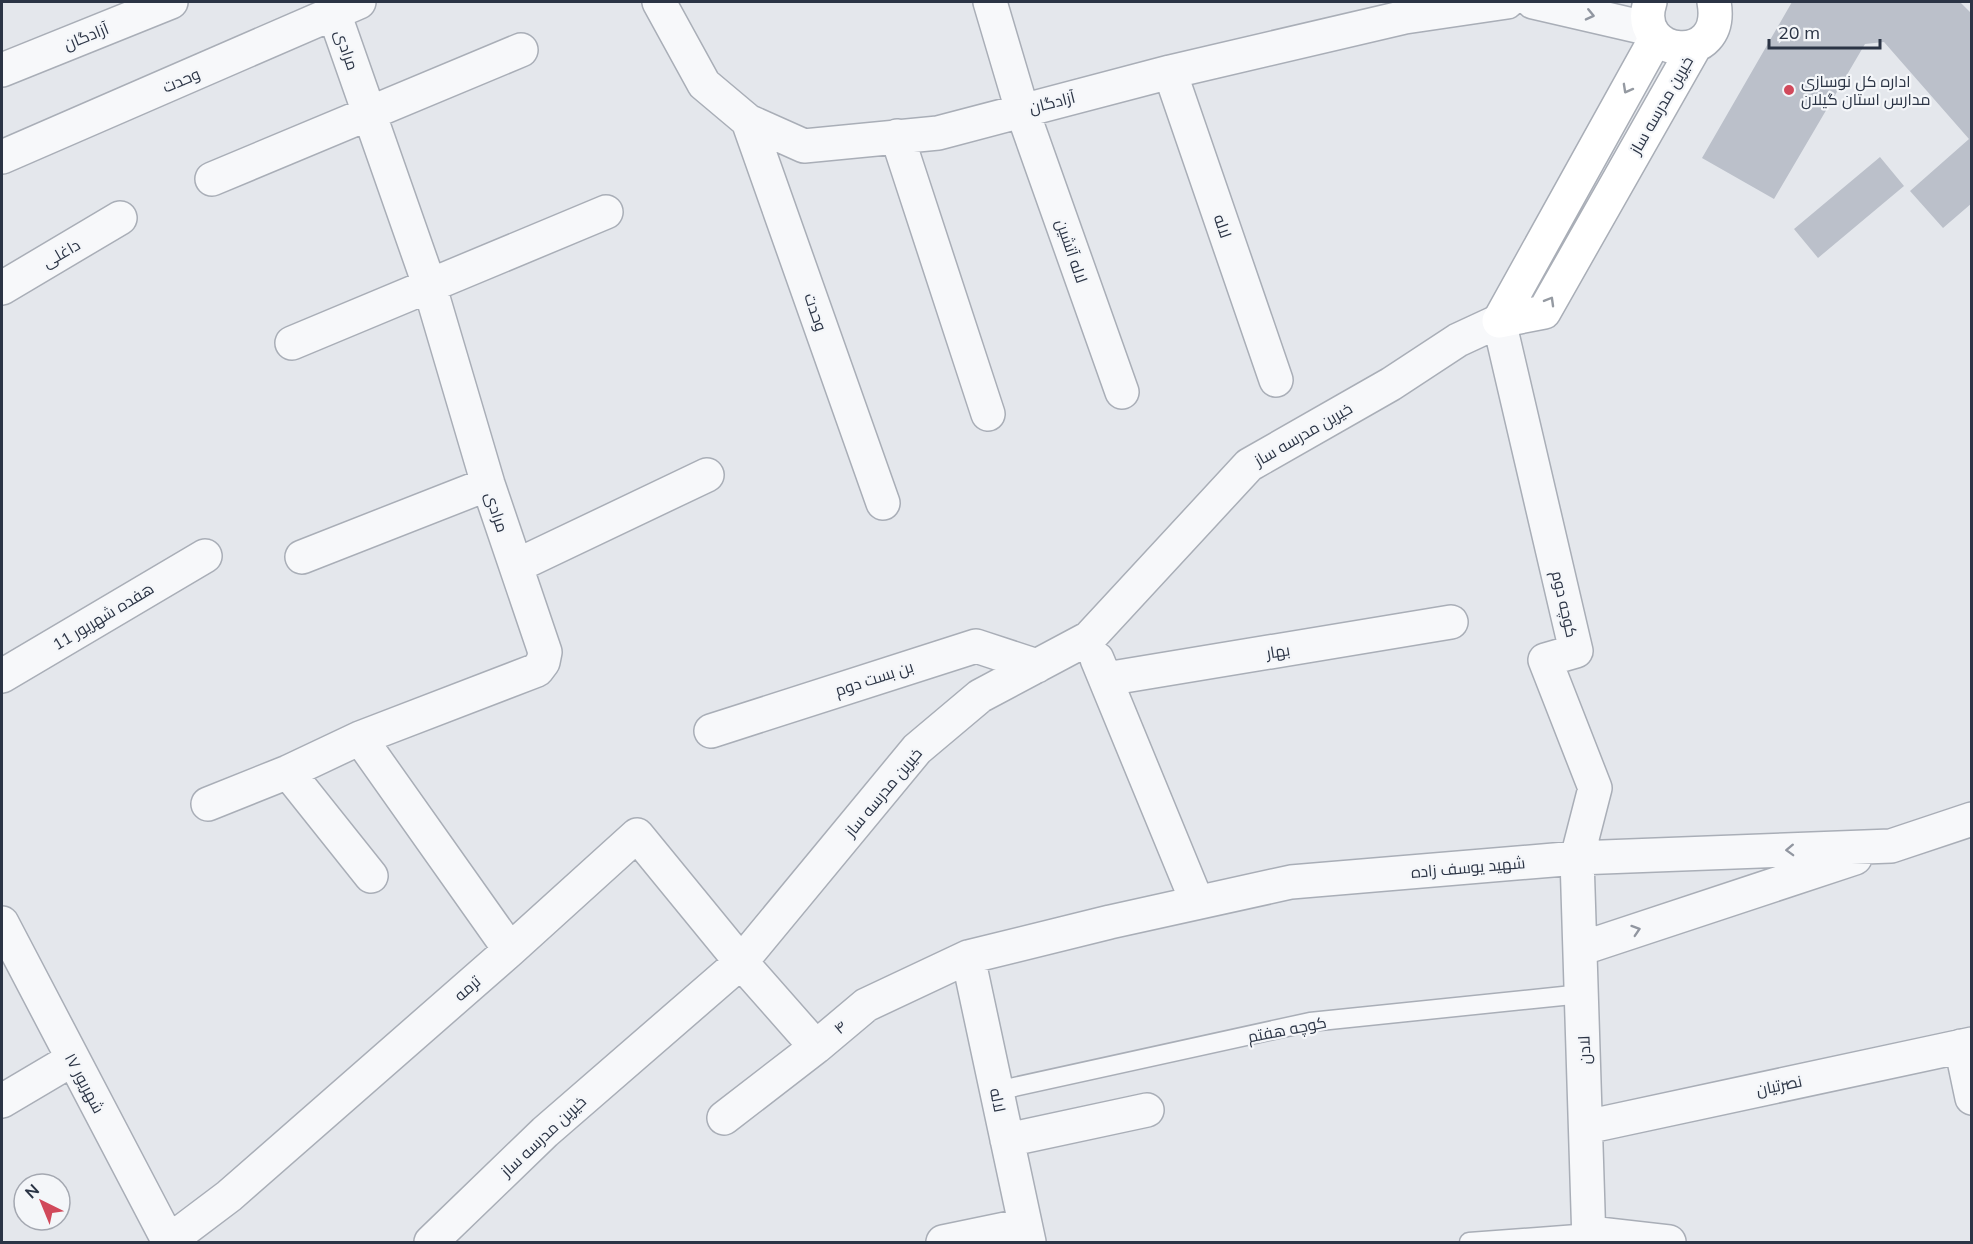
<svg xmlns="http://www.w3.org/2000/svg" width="1973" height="1244" viewBox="0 0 1973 1244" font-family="Mulish,Cairo,sans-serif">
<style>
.building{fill:#bbc0ca}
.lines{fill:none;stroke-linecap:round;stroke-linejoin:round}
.service-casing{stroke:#a9aeb7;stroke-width:21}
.minor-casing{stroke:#a9aeb7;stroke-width:36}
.secondary-casing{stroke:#a9aeb7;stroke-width:36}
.service{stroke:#f7f8fa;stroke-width:18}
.minor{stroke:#f7f8fa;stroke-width:33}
.secondary{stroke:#fff;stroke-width:33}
.oneway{stroke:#9196a0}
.oneway2{stroke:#959aa2}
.poi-dot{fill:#d1495b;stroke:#f4f6f9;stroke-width:2}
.labels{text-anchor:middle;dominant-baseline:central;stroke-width:4.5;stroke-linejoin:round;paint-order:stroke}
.street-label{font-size:16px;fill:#2b3445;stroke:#f4f6f9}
.poi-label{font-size:16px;fill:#2b3445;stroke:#f4f6f9;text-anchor:start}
</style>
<rect width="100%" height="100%" fill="#e4e7ec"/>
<path class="building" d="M1792,2H1960L1972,14V203L1943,228L1910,191L1969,139L1884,42L1865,44L1774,199L1702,158Z
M1880,157L1904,186L1818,258L1794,229Z"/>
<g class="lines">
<g class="service-casing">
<path id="service" d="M996,1091L1310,1022L1582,994
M1469,1242L1590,1233"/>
</g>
<g class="minor-casing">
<path id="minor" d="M659,2L704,84L748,121L804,146L938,133L1170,72L1405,17L1507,2
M990,2L1022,110L1122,392
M1533,2L1650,29
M2,70L171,2
M1170,72L1276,380
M748,121L883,503
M897,136L988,414
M2,157L359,2
M212,179L521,50
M2,288L120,218
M292,343L606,212
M302,557L488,484
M516,566L707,475
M1097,659L1197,902
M2,676L205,556
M1106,679L1451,622
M711,731L976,646L1037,666
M360,738L510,950
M288,772L371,876
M208,804L288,772L360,738L537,670L543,662L545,652L488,484L429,284L334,13
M2,923L169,1242
M1580,949L1855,858
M968,957L1029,1242
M1961,1046L1972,1098
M2,1101L73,1059
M724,1118L816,1047L866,1005L968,957L1110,922L1291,882L1577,858L1891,846L1972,819
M1586,1127L1972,1044
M1007,1140L1147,1110
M1590,1233L1669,1242
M168,1242L229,1196L510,950L637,835L741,962L816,1047
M431,1242L545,1132L741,962L917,749L980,696L1089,638L1249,465L1391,384L1458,340L1499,321L1576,651L1545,660L1595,788L1577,858L1589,1242
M943,1242L1025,1225"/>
</g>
<g class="secondary-casing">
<path id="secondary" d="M1650,2C1632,58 1726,68 1714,2
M1499,321L1544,312L1695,46
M1499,321L1656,38"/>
</g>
<use href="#service" class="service"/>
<use href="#minor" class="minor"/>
<use href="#secondary" class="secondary"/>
</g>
<defs><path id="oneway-chevron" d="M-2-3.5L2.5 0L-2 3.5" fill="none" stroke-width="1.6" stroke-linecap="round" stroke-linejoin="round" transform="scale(1.5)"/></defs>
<g class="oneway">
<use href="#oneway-chevron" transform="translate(1590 15) rotate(13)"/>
<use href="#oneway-chevron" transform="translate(1790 850) rotate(178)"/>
<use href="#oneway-chevron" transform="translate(1636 930) rotate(-18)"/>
</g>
<g class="oneway2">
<use href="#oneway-chevron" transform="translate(1627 89) rotate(119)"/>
<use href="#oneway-chevron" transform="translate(1550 301) rotate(-60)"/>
</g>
<circle class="poi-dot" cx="1789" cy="90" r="6"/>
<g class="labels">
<g class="street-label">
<text transform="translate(86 36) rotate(-22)">آزادگان</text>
<text transform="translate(347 50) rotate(71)">مرادی</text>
<text transform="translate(181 80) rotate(-23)">وحدت</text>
<text transform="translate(1052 102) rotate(-14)">آزادگان</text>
<text transform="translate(1661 105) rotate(-60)">خیرین مدرسه ساز</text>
<text transform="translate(1223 226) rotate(71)">لاله</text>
<text transform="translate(1072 251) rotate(71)">لاله آتشین</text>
<text transform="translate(61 253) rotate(-30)">داغلی</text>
<text transform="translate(816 312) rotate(71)">وحدت</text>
<text transform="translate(1303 434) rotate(-30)">خیرین مدرسه ساز</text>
<text transform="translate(497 512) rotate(72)">مرادی</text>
<text transform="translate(1565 604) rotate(77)">کوچه دوم</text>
<text transform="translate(103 616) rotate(-31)">هفده شهریور 11</text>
<text transform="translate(1278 651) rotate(-9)">بهار</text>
<text transform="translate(874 678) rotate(-18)">بن بست دوم</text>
<text transform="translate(883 792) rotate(-50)">خیرین مدرسه ساز</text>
<text transform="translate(1468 867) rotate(-5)">شهید یوسف زاده</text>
<text transform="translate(467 988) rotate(-41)">ترمه</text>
<text transform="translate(840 1027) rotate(-40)">۴</text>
<text transform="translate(1287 1029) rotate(-11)">کوچه هفتم</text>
<text transform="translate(1584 1050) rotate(-92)">لادن</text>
<text transform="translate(85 1083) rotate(62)">۱۷ شهریور</text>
<text transform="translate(1779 1085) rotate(-12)">نصرتیان</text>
<text transform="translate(998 1100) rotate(78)">لاله</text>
<text transform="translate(543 1136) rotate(-43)">خیرین مدرسه ساز</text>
</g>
<g class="poi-label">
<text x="1801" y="81">اداره کل نوسازی<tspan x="1801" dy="18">مدارس استان گیلان</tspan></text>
</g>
</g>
<rect width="1973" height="1244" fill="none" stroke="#2b3445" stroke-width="6"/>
<g transform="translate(42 1202) rotate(317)"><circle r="28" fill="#f4f6f9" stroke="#a4a8b1" stroke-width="1.5"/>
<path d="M0-4.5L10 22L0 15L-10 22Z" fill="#d1495b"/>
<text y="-9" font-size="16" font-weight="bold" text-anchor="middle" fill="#2b3445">N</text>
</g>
<path d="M1769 39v9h111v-9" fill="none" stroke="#2b3445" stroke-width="3"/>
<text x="1778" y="39" font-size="18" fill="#2b3445" stroke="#f4f6f9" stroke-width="4.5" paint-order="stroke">20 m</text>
</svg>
